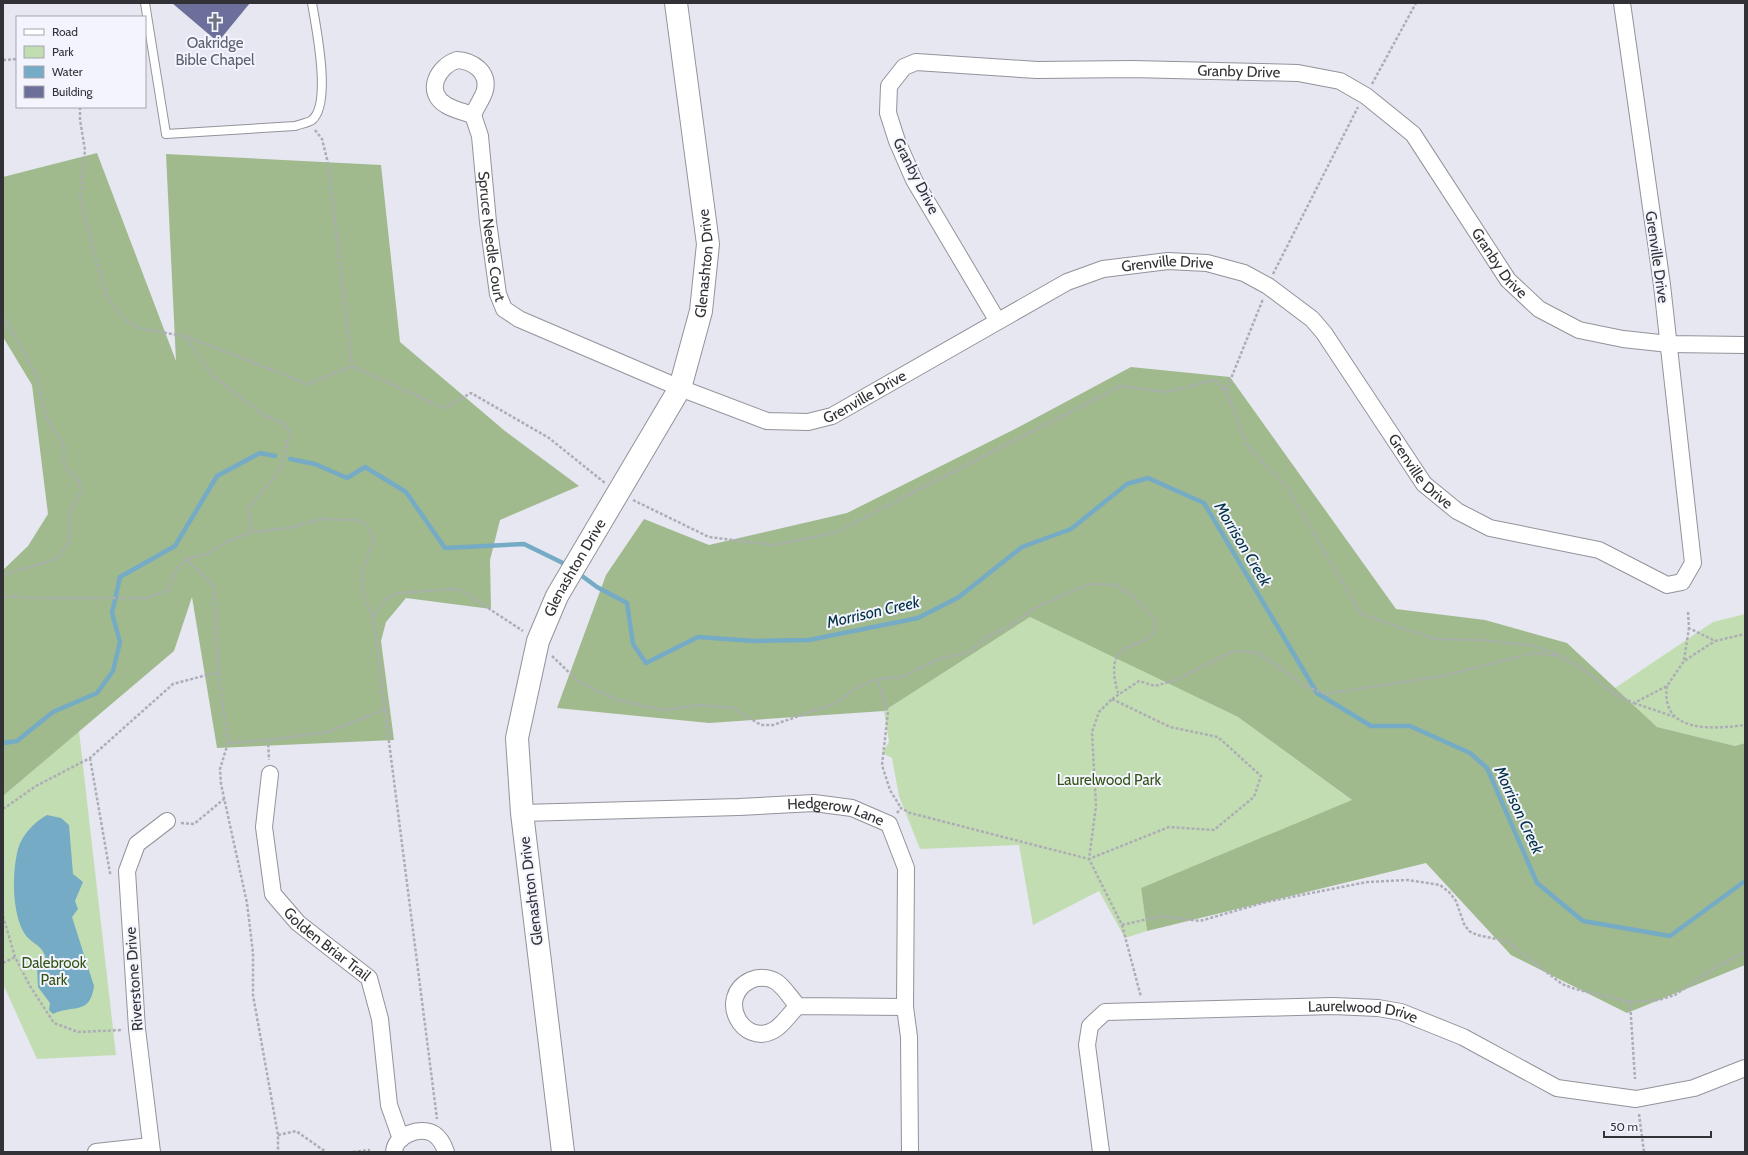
<svg xmlns="http://www.w3.org/2000/svg" width="1748" height="1155" viewBox="0 0 1748 1155" font-family="Cabin,sans-serif">
<style>
.green{fill:#c3ddb2}
.forest{fill:#a0ba8e}
.water{fill:#76abc5}
.lines{fill:none;stroke-linecap:round;stroke-linejoin:round}
.stream{stroke:#76abc5;stroke-width:4.5}
.building{fill:#6c6f9a}
.lane-casing{stroke:#92939b;stroke-width:10}
.street-casing{stroke:#92939b;stroke-width:18}
.secondary-casing{stroke:#92939b;stroke-width:24}
.path{stroke:#adaeb5;stroke-width:2.5;stroke-dasharray:3 2;stroke-linecap:butt}
.lane{stroke:#fff;stroke-width:8}
.street{stroke:#fff;stroke-width:16}
.secondary{stroke:#fff;stroke-width:22}
.labels{text-anchor:middle;dominant-baseline:central;stroke-width:4;stroke-linejoin:round;paint-order:stroke}
.worship-label{font-size:15px;fill:#5b616d;stroke:#f3f4fe}
.street-label{font-size:15px;fill:#323236;stroke:#f3f4fe}
.park-label{font-size:15px;fill:#345415;stroke:#f3f4fe}
.water-label{font-size:16px;font-style:italic;fill:#003043;stroke:#f3f4fe}
</style>
<rect width="100%" height="100%" fill="#e6e7f0"/>
<path class="green" d="M1745,614V743L1735,746L1657,727L1615,688L1713,622Z
M1030,617L1238,717L1353,801L1141,888L1147,931L1125,938L1099,891L1033,925L1019,845L920,849L899,796L892,758L882,753L889,742L884,711Z
M79,731L116,1055L37,1059L3,984V796Z"/>
<path class="forest" d="M97,153L176,361L166,154L381,165L400,342L505,431L579,486L500,520L490,560L491,609L406,598L386,622L381,641L394,740L217,748L192,597L174,651L3,796V570L28,546L48,514L32,385L3,337V177Z
M1131,367L1230,377L1396,609L1485,620L1567,643L1657,727L1735,746L1745,743V965L1627,1013L1511,955L1426,863L1147,931L1141,888L1352,800L1238,717L1030,617L884,711L709,723L557,708L606,575L644,519L709,545L847,513L1013,430Z"/>
<path class="water" d="M47,815L61,818L69,825L73,874L83,882L75,901L78,909L72,917L94,986C90,1016 73,1004 53,1014L49,1010L50,1003L38,987L37,967L46,968C48,943 30,946 23,931C12,910 12,872 18,849C22,835 34,822 47,815Z"/>
<g class="lines">
<path class="stream" d="M290,459L315,464L347,478L365,467L406,492L445,548L524,544L569,566
M578,573L597,587L627,603L633,644L646,663L698,637L754,641L809,640L918,618L959,597L1022,547L1071,529L1127,484L1148,478L1204,503L1317,693L1371,726H1410L1470,753L1487,768L1537,883L1583,921L1670,936L1745,881
M3,743L17,741L53,712L97,693L113,671L120,642L112,613L120,577L175,546L217,476L260,453L275,456"/>
</g>
<path class="building" d="M172,3H250L218,42Z"/>
<g class="lines">
<g class="lane-casing">
<path id="lane" d="M145,3L166,134L295,126C300,124 308,123 312,120C332,104 316,27 312,3"/>
</g>
<g class="street-casing">
<g id="street">
<path d="M457,60C473,61 489,72 485,90C483,98 476,107 473,115C464,112 454,110 446,105C424,92 438,66 457,60Z"/>
<path id="s1" d="M473,115L480,136L488,222L498,294L504,309L519,319L680,388L767,421L808,422L832,416L1067,282L1103,269L1168,261L1207,263L1244,273L1268,286L1312,319L1324,333L1424,484L1457,511L1490,528L1599,550L1667,585L1682,582L1693,563L1662,285L1622,3"/>
<path id="s2" d="M997,320L914,180L897,141L888,113L889,86L904,67L916,62L1037,70L1132,69L1298,73L1340,81L1366,96L1413,134L1508,280L1539,309L1579,330L1623,339L1669,344L1745,345"/>
<path id="s3" d="M270,774L264,827L273,894L298,923L369,978L380,1019L389,1105L401,1139"/>
<path id="s4" d="M522,813L739,807L814,803L852,808L889,824L906,868L905,1007L909,1037L910,1152"/>
<path d="M798,1006C790,1013 783,1025 774,1030C743,1048 715,997 751,980C758,977 768,977 775,981C784,986 790,998 798,1006L905,1007"/>
<path d="M96,1152L151,1146"/>
<path d="M152,1152L137,1029L127,871L137,844L167,821"/>
<path d="M394,1152C395,1135 420,1126 434,1134C440,1138 444,1146 446,1152"/>
<path id="s5" d="M1101,1152L1087,1045L1090,1026L1105,1012L1333,1006L1378,1008L1401,1012L1463,1037L1557,1088L1636,1099L1694,1088L1745,1068"/>
</g>
</g>
<g class="secondary-casing">
<g id="secondary">
<path id="s6" d="M563,1152L522,813L517,738L538,641L557,596L680,388L701,311L708,244L676,3"/>
</g>
</g>
<path class="path" d="M3,60L17,59
M1372,84L1416,3
M80,107V120L85,150L80,200L106,295L123,318L141,329L185,336L213,376L265,416L283,423L290,432L282,464L275,477L248,508L252,532
M315,130L322,139L328,163L352,366
M1273,274L1358,107
M3,316L35,372L47,418L53,430L64,444V466L79,481L81,493L70,511L69,543L56,559L3,575
M185,336L308,384L352,366L444,408L471,393L549,438L605,483
M1226,391L1263,299
M633,500L709,537L773,545L834,533L1121,386L1167,392L1215,380L1226,391L1249,448L1287,487L1361,614L1435,639L1482,640L1535,646L1556,654L1580,667L1615,694L1634,703L1667,686L1684,661L1715,641
M186,559L214,586L218,672
M3,596L35,598H147L168,590L175,572L186,559L210,553L223,543L252,532L289,528L321,519L359,520L366,524L373,536V543L364,565L361,577L364,597L373,616L389,597L398,593L454,589L462,591L523,631
M1688,612L1689,628L1715,641L1745,634
M373,616L437,1119
M552,656L579,682L618,700L662,710L701,705L733,708L761,725H773L836,703L855,689L877,679L902,677L939,659L970,652L985,638L1008,627L1035,608L1081,587L1092,584L1116,585L1135,598L1156,621C1156,658 1099,627 1118,693
M1684,660L1689,628
M877,679L888,712L882,765L890,790L901,808
M1667,686C1660,734 1714,729 1745,725
M1112,699L1170,727L1218,737L1261,776L1254,797L1214,830L1169,827L1089,859L1096,806L1092,732L1099,712Z
M1112,699L1139,681L1155,686L1176,680L1231,652L1241,651L1259,653L1305,686L1325,694L1442,676L1533,653L1557,656
M1634,703L1675,717
M268,740L327,732L386,709
M228,743L220,769L221,784L247,903L253,953V995L278,1135V1152
M90,758L110,873L113,872
M3,809L36,786L90,758L173,684L218,672L228,743L268,740L269,760
M897,813L901,808L910,813L1089,859L1122,925L1141,997
M181,823L194,824L224,799
M3,916L15,957L30,986L54,1023L78,1032L123,1030
M1122,925L1161,916L1200,921L1266,902L1367,882L1408,880L1440,885L1449,892L1456,901L1464,924L1469,931L1477,935L1506,941L1562,984L1575,989L1630,1002L1659,1000L1675,995L1716,967L1745,952
M3,963L15,957
M1630,1002L1635,1079
M1639,1114L1644,1152
M278,1135L296,1131L326,1152
M353,1152L370,1150"/>
<use href="#lane" class="lane"/>
<use href="#street" class="street"/>
<use href="#secondary" class="secondary"/>
</g>
<defs>
<g id="church-bare" transform="scale(1.38)"><path d="M-1.2-6h2.4v3.5h3.3v2.4h-3.3V6h-2.4V-.1h-3.3v-2.4h3.3Z" fill="#6b7280" stroke="#f3f4fe" stroke-width="2.5" paint-order="stroke"/></g>
</defs>
<g fill-rule="evenodd">
<use href="#church-bare" x="215" y="22"/>
</g>
<g class="labels">
<g class="worship-label">
<text x="215" y="43">Oakridge<tspan x="215" dy="17">Bible Chapel</tspan></text>
</g>
<g class="street-label">
<text stroke="none"><textPath href="#s2" startOffset="622">Granby Drive</textPath></text>
<text transform="translate(916 176) rotate(63)">Granby Drive</text>
<text stroke="none"><textPath href="#s1" startOffset="123">Spruce Needle Court</textPath></text>
<text transform="translate(1657 257) rotate(82)">Grenville Drive</text>
<text stroke="none"><textPath href="#s2" startOffset="970">Granby Drive</textPath></text>
<text stroke="none"><textPath href="#s6" startOffset="934">Glenashton Drive</textPath></text>
<text stroke="none"><textPath href="#s1" startOffset="923">Grenville Drive</textPath></text>
<text stroke="none"><textPath href="#s1" startOffset="587">Grenville Drive</textPath></text>
<text stroke="none"><textPath href="#s1" startOffset="1271">Grenville Drive</textPath></text>
<text stroke="none"><textPath href="#s6" startOffset="598">Glenashton Drive</textPath></text>
<text stroke="none"><textPath href="#s4" startOffset="315">Hedgerow Lane</textPath></text>
<text transform="translate(531 891) rotate(-97)">Glenashton Drive</text>
<text stroke="none"><textPath href="#s3" startOffset="195">Golden Briar Trail</textPath></text>
<text transform="translate(134 979) rotate(-94)">Riverstone Drive</text>
<text stroke="none"><textPath href="#s5" startOffset="406">Laurelwood Drive</textPath></text>
</g>
<g class="park-label">
<text x="1109" y="780">Laurelwood Park</text>
<text x="54" y="963">Dalebrook<tspan x="54" dy="17">Park</tspan></text>
</g>
<g class="water-label">
<text transform="translate(1243 544) rotate(59)">Morrison Creek</text>
<text transform="translate(873 612) rotate(-13)">Morrison Creek</text>
<text transform="translate(1519 810) rotate(65)">Morrison Creek</text>
</g>
</g>
<rect width="1748" height="1155" fill="none" stroke="#323236" stroke-width="8"/>
<rect x="16" y="16" width="130" height="92" fill="#f3f4fe" stroke="#a6a6ae"/>
<rect x="24" y="29" width="20" height="6" fill="#ffffff" stroke="#a6a6ae"/>
<text x="52" y="36" font-size="12" fill="#323236">Road</text>
<rect x="24" y="46" width="20" height="12" fill="#c3ddb2" stroke="#a6a6ae"/>
<text x="52" y="56" font-size="12" fill="#323236">Park</text>
<rect x="24" y="66" width="20" height="12" fill="#76abc5" stroke="#a6a6ae"/>
<text x="52" y="76" font-size="12" fill="#323236">Water</text>
<rect x="24" y="86" width="20" height="12" fill="#6c6f9a" stroke="#a6a6ae"/>
<text x="52" y="96" font-size="12" fill="#323236">Building</text>
<path d="M1604 1131v6h107v-6" fill="none" stroke="#323236" stroke-width="2"/>
<text x="1610" y="1131" font-size="12" fill="#323236" stroke="#f3f4fe" stroke-width="3" paint-order="stroke">50 m</text>
</svg>
